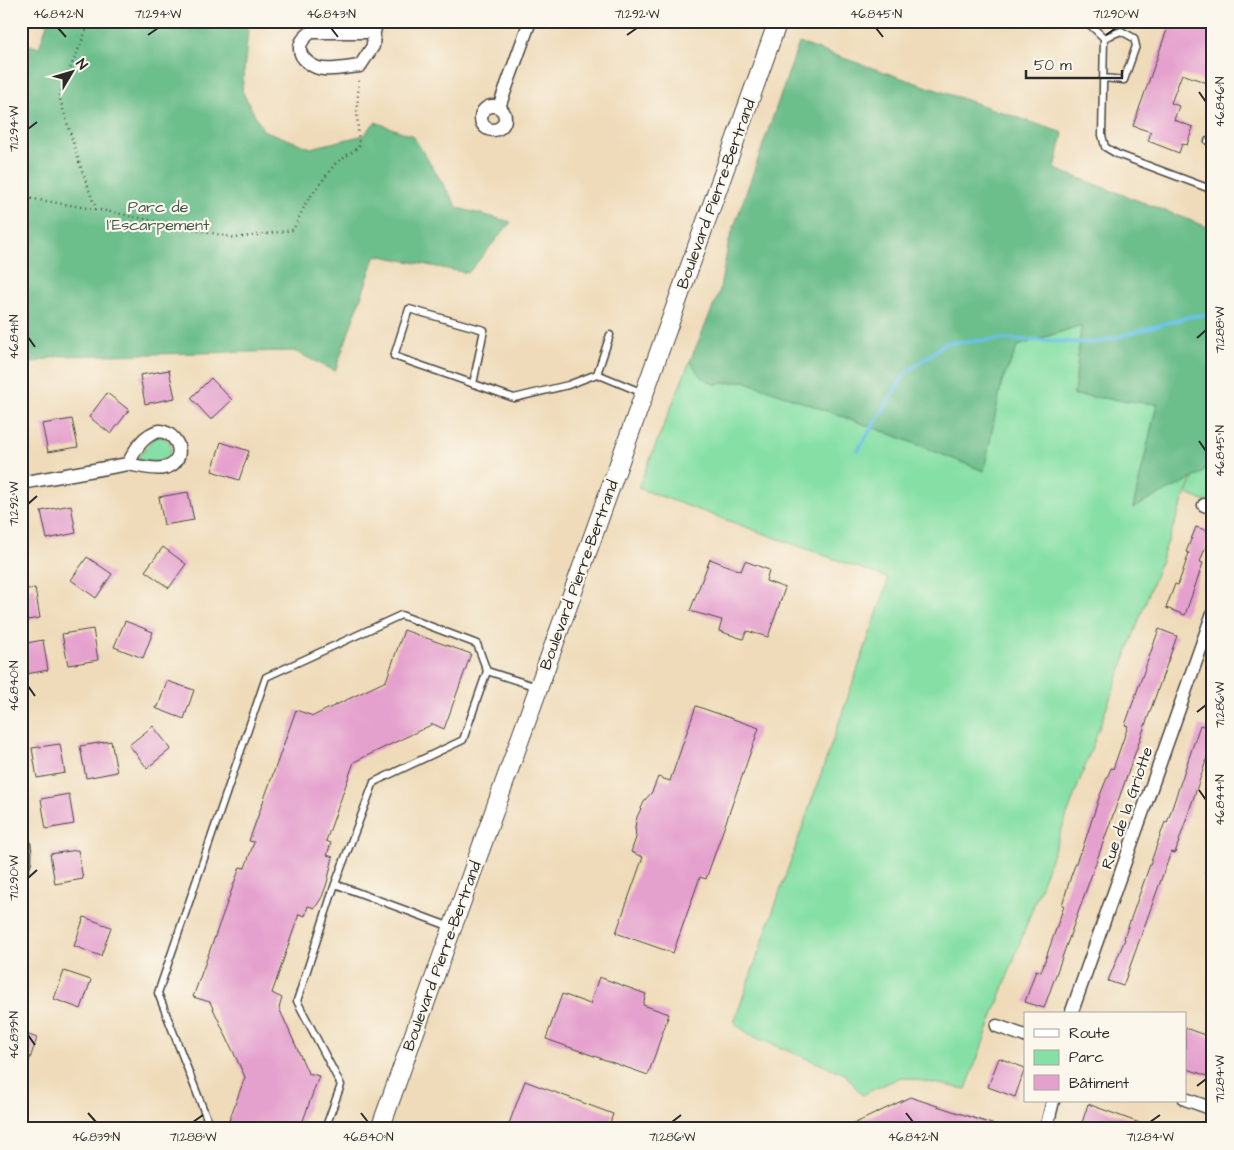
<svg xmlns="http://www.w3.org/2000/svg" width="1234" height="1150" viewBox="0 0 1234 1150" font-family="'Architects Daughter',sans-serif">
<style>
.green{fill:#86e0a6;stroke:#588668}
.forest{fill:#6cbe8b;stroke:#4c745b}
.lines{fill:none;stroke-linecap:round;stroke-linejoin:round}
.stream{stroke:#68c2e6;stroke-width:4}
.building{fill:#e5a1ce}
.service-casing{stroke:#484540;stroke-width:9}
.minor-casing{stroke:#484540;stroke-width:15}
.secondary-casing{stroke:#484540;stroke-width:20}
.path{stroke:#484540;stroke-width:2.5;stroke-dasharray:1 4;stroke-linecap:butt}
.service{stroke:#fff;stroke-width:6}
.minor{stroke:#fff;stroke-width:12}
.secondary{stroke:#fff;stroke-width:18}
.ticks{fill:none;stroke:#2b2b2b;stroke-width:2}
.labels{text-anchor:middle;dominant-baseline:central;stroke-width:4.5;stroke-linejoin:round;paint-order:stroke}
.street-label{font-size:16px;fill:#2b2b2b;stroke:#fbf7ec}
.park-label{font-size:16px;fill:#42584a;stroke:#fbf7ec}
.neatline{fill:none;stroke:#2b2b2b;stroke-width:2}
.ticks-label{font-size:12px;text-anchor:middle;fill:#2b2b2b}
</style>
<rect width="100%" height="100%" fill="#fbf7ec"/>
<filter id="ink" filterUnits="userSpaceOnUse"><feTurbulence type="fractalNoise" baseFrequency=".02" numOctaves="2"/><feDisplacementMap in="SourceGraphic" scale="10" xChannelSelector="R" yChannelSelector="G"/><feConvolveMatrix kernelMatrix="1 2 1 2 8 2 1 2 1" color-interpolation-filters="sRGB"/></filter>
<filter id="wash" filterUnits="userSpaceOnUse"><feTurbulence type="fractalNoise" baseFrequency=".0096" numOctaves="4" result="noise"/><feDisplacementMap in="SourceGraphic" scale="20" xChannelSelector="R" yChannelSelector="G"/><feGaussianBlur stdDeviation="1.12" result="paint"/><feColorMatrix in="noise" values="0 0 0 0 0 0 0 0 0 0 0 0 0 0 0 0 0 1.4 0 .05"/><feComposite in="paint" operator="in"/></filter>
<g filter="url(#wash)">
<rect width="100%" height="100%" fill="#efdbba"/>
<path class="green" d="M1082,325L1074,395L1157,404L1133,507L1191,479L966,1089L901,1077L862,1095L845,1074L752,1036L734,1023L887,585V578L638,488L690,361L701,377L714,384L744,381L888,433L984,471L1002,381L1018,346Z
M1213,429V505L1187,494Z
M159,437C171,438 173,446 169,456L157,462L136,460L153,439Z"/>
<path class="forest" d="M48,21H249L242,91L263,130L311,148L364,135L375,122L413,136L458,208L511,222L468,273L376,255L335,371L294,351L58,356L21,366V42L39,48Z
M799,43L1063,133L1055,169L1213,229V443L1203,473L1133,508L1157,404L1074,395L1081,325L1018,346L1002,381L984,471L888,433L744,381L714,384L701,377L690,361L719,293L729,241Z"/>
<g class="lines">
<path class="stream" d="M858,450L905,374L946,343L1003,339L1096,343L1192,316L1213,314"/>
</g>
<g id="blocks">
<path class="building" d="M1170,21H1213V45L1210,53L1213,54V85L1182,74L1171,103L1179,106L1174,120L1193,127L1187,145L1182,144L1179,153L1148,141L1151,132L1133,126Z
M169,370L175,398L145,404L140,375Z
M211,378L232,400L211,420L191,398Z
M107,393L129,410L111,434L89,417Z
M72,419L78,447L48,452L42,424Z
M221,442L249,451L239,480L212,471Z
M188,492L194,520L164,525L159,497Z
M71,505L76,533L47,539L41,511Z
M1196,527L1211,532L1200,562L1203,563L1185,615L1166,608L1175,584L1178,585L1189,553L1186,552Z
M163,547L186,564L169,588L145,571Z
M87,557L112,574L96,598L71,580Z
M710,559L741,571L745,561L769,570L766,581L785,588L768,637L747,631L743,639L719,631L722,620L690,611Z
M35,588L40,618L21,621V590Z
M125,621L153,632L143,658L114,647Z
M93,629L98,660L68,665L62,634Z
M1159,629L1177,636L1044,1008L1025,1002L1036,970L1041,972L1064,906L1062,905L1071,876L1080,852L1081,853L1100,795L1111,768L1113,769L1128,726L1125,725Z
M404,630L471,654L444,729L433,724L354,762L326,841L331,843L327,855L333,857L327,883L322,897L315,908L308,906L305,916L299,914L272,993L282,998L279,1008L308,1073L319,1076L300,1129H226L245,1077L210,1002L193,997L240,867L245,868L254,842L249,841L296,710L313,716L386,681Z
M43,640L48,670L21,675V644Z
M167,681L194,690L184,719L155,708V707H158Z
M696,706L759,728L706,879L700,877L673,953L616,933L643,857L631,852L636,838L635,827L637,817L645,800L652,792L658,777L670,781Z
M1200,725L1213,729V746L1210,755H1208L1175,853L1171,852L1123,986L1108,981L1125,939L1124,938L1165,822L1167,823Z
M153,726L171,749L147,768L129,745Z
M111,741L117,772L86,778L80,746Z
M60,744L65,773L37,778L32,748Z
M69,794L74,824L46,829L41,799Z
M78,850L83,879L55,884L50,854Z
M84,917L111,927L101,956L74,946Z
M64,971L91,980L81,1009L54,999Z
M599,977L646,994L643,1005L669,1014L648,1075L546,1039L562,994L590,1004Z
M1185,1028L1213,1038V1078L1185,1068Z
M21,1032L37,1038L23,1079H21Z
M999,1058L1025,1068L1015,1097L988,1087Z
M525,1081L613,1114L608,1129H507Z
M910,1097L1001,1127V1129H843Z
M1088,1104L1153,1128V1129H1080Z"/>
</g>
</g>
<g filter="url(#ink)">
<use href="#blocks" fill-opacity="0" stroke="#484540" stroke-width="1"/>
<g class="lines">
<g class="service-casing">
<path id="service" d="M1086,21L1104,38L1102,135L1105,147L1117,154L1213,190
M1103,78L1124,80L1136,46L1134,38L1121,31L1104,38
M1208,141L1213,143
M610,335L597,374L643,393
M473,384L484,330L409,309L394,356L514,398L568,385L597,374
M335,884L451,927
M211,1129L158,993L266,677L401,615L477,644L487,671
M325,1129L341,1085L297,1001L335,884L374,782L463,740L487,671L537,687"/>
</g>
<g class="minor-casing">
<path id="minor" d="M374,32H311C306,36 300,41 300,48C299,59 315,69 324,69C336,70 349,67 360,66L373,46L374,32L377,21
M481 118a12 12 0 1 1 24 0a12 12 0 1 1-24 0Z
M499,107L530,21
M160,431C183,435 186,465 163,468C152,470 139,466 128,464C135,450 143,434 160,431Z
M21,483L128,464
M1204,505L1213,508
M21,831C24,844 28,859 21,871
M1071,1014L1213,613
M997,1026L1025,1036
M1185,1099L1213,1109
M1046,1129L1053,1101"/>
</g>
<g class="secondary-casing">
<path id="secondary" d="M380,1129L778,21"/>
</g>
<path class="path" d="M90,21L59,96L80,165L96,209
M21,197L106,211L236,238L293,230L307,201L335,164L359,147L357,112L359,78
M1205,873L1213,851"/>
<use href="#service" class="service"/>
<use href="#minor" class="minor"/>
<use href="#secondary" class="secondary"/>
</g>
</g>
<path class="ticks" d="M58,28L66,37M331,28L338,37M876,28L883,37M148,35L158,28M627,35L637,28M1106,35L1116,28M1199,92L1206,102M28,129L37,122M28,337L35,347M1197,338L1206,330M1199,441L1206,451M28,504L37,496M28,686L35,696M1197,712L1206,705M1199,790L1206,800M28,878L37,870M28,1035L35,1045M1197,1086L1206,1079M88,1113L96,1122M361,1113L368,1122M906,1113L913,1122M193,1122L203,1115M672,1122L681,1115M1150,1122L1160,1115"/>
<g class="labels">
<g class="street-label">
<text transform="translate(716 194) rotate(-70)">Boulevard Pierre-Bertrand</text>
<text transform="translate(579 575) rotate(-70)">Boulevard Pierre-Bertrand</text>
<text transform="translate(1127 808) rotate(-71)">Rue de la Griotte</text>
<text transform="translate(442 956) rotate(-70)">Boulevard Pierre-Bertrand</text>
</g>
<g class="park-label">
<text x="158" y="207">Parc de<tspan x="158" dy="18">l'Escarpement</tspan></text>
</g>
</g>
<rect width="1234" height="1150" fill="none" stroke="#fbf7ec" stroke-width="55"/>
<rect x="1024" y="1012" width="162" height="90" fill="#fbf7ec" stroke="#a8a59f"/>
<rect x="1034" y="1029" width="25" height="8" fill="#ffffff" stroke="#a8a59f"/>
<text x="1069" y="1038" font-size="15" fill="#2b2b2b">Route</text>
<rect x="1034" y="1050" width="25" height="15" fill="#86e0a6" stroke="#a8a59f"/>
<text x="1069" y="1062" font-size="15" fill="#2b2b2b">Parc</text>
<rect x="1034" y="1075" width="25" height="15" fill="#e5a1ce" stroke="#a8a59f"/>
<text x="1069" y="1088" font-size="15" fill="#2b2b2b">Bâtiment</text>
<g transform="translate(72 72) rotate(52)" stroke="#fbf7ec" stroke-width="4" paint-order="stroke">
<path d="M0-4L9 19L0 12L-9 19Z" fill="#2b2b2b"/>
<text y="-8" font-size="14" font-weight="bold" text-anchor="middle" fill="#2b2b2b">N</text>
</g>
<path d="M1026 70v8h96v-8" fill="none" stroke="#2b2b2b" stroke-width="2.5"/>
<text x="1034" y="70" font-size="15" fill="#2b2b2b" stroke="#fbf7ec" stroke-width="4" paint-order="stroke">50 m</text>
<rect x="28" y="28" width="1178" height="1094" class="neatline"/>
<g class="ticks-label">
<text x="58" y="18">46.842°N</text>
<text x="158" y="18">71.294°W</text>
<text x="331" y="18">46.843°N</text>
<text x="637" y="18">71.292°W</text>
<text x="876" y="18">46.845°N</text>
<text x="1116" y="18">71.290°W</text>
<text transform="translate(1220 102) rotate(-90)" y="4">46.846°N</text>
<text transform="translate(14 129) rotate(-90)" y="4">71.294°W</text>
<text transform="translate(1220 330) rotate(-90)" y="4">71.288°W</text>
<text transform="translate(14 337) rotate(-90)" y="4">46.841°N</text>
<text transform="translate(1220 451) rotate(-90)" y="4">46.845°N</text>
<text transform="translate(14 504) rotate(-90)" y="4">71.292°W</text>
<text transform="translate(14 686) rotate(-90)" y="4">46.840°N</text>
<text transform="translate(1220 705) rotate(-90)" y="4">71.286°W</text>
<text transform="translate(1220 800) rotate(-90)" y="4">46.844°N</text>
<text transform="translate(14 878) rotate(-90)" y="4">71.290°W</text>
<text transform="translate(14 1035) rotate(-90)" y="4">46.839°N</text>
<text transform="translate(1220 1079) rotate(-90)" y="4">71.284°W</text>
<text x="96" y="1141">46.839°N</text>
<text x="193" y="1141">71.288°W</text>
<text x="368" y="1141">46.840°N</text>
<text x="672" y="1141">71.286°W</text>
<text x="913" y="1141">46.842°N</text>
<text x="1150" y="1141">71.284°W</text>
</g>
</svg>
